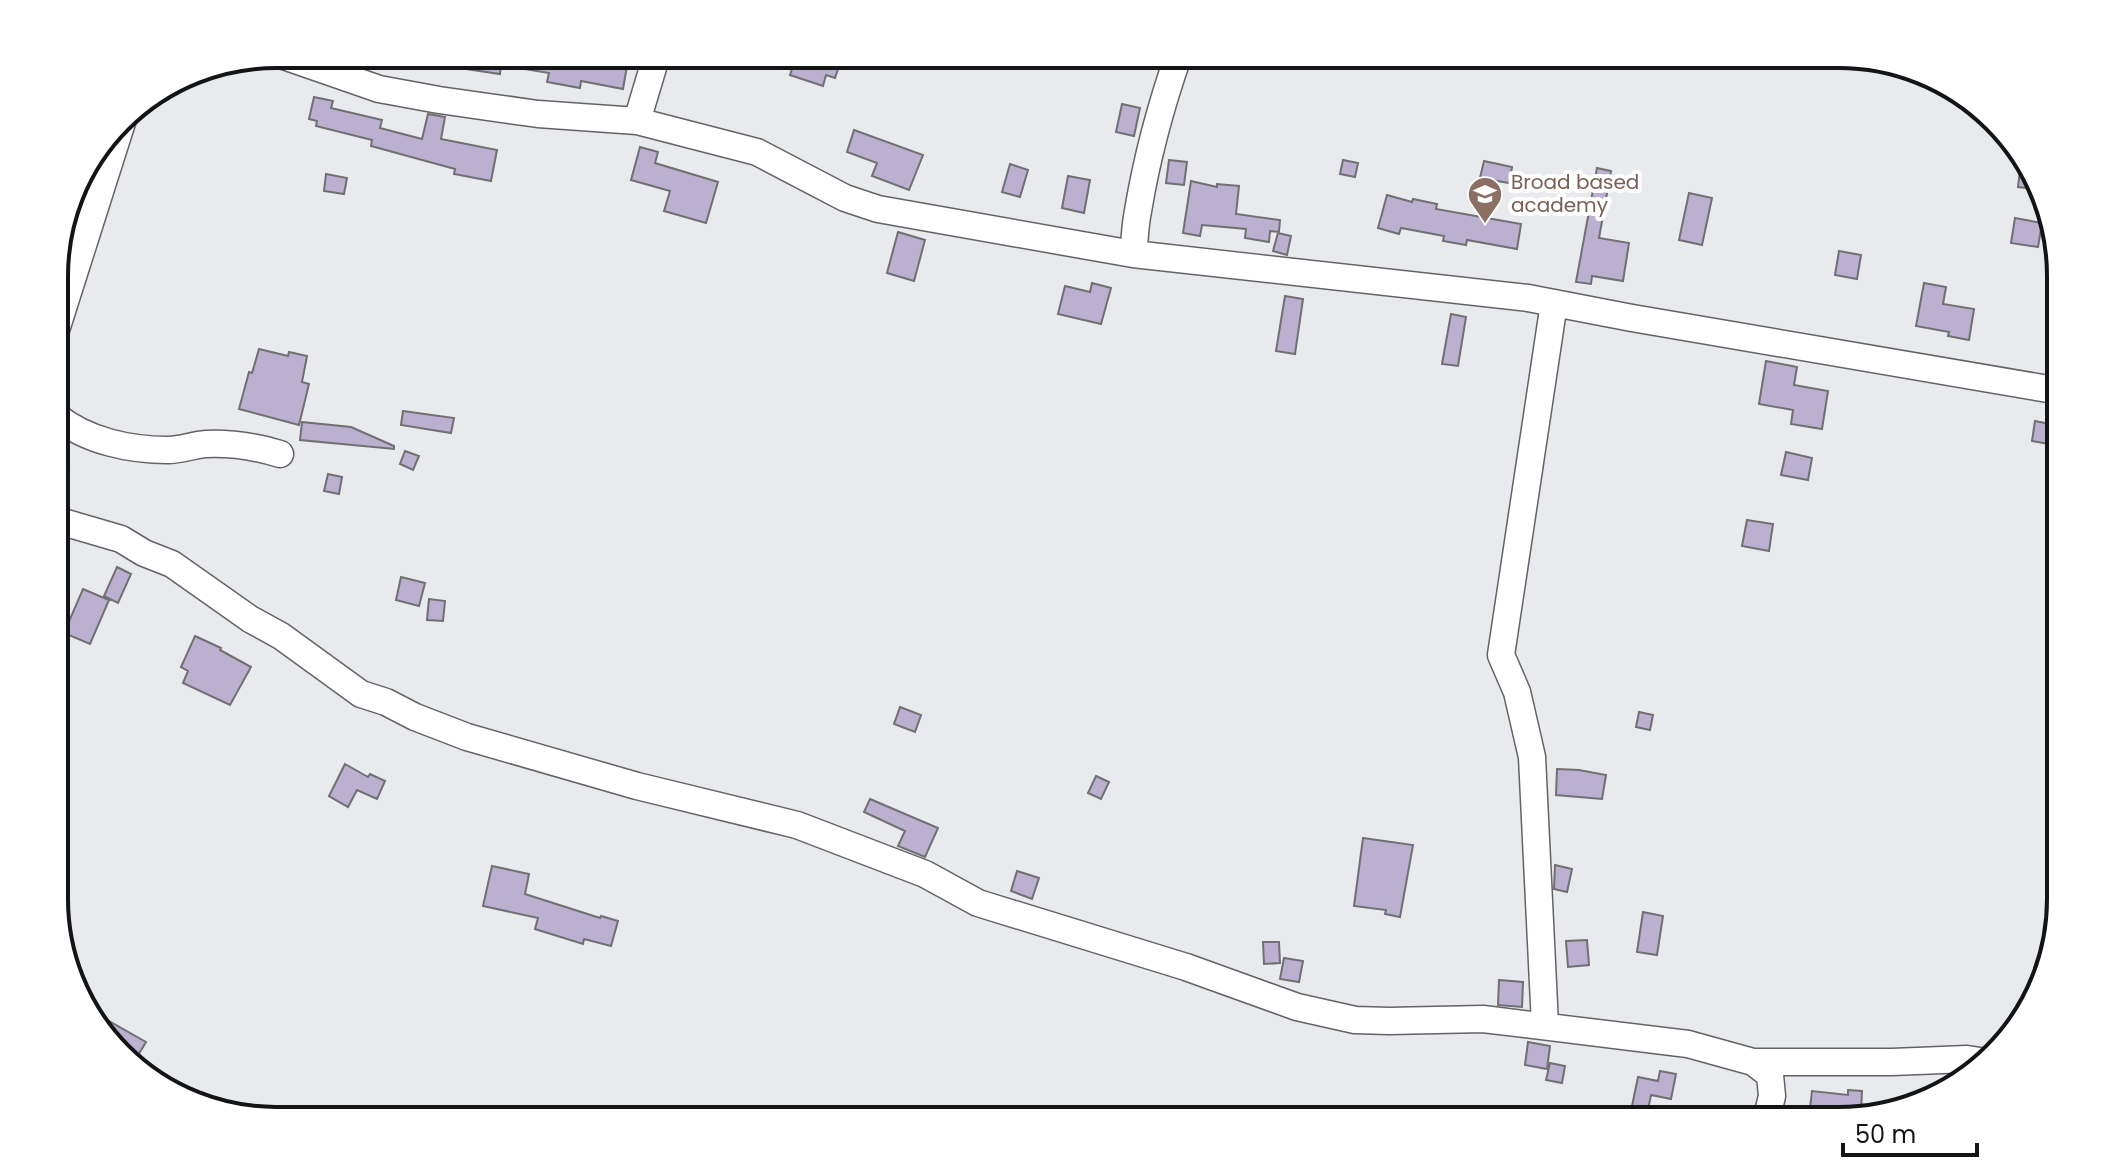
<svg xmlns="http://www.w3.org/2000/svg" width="2115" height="1175" viewBox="0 0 2115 1175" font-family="Poppins,sans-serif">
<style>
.building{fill:#bcb0d1;stroke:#706f72;stroke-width:2}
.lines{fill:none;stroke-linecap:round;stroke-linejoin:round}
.minor-casing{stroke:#636366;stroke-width:29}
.minor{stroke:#fff;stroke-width:26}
.labels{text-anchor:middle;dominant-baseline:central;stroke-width:8;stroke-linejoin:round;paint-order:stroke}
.education-label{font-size:20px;fill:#785e54;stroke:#fff;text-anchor:start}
.rim{fill:none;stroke:#131415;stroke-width:4}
</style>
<rect width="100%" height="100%" fill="#e9eaed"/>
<path class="building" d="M454,54H586V59L627,66L623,89L581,81L580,88L547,82L549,73L501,65L500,74L452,67Z
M797,54H843L835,78L826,75L823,86L790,75Z
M314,97L333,101L331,108L382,120L380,128L422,139L428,114L445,117L441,139L497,150L491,181L454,174L455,169L371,146L372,140L316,126L317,121L309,119Z
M1122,104L1140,108L1134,136L1116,132Z
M854,130L923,155L909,190L872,176L877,163L847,152Z
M640,147L658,152L655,163L718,182L706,223L664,211L670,191L631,180Z
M2022,152L2024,153L2036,189L2018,187Z
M1169,160L1187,162L1184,185L1166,183Z
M1343,160L1358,163L1355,177L1340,174Z
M1484,161L1512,167L1509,183L1480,178Z
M1010,164L1028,170L1020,197L1002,192Z
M1597,168L1611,171L1599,238L1629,243L1623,281L1592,276L1591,284L1576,282Z
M326,174L347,178L344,194L324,191Z
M1068,176L1090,180L1084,213L1062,208Z
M1191,181L1217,187V184L1239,186L1236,214L1280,220L1279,232L1270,231L1269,242L1245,238L1246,229L1202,225L1200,236L1183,233Z
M1689,193L1712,198L1702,245L1679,240Z
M1387,195L1412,202L1413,199L1437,204L1436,209L1521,224L1517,249L1467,240L1466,245L1443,241L1444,236L1401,228L1399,234L1378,228Z
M2015,218L2042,223L2038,247L2011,243Z
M898,232L925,240L914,281L887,273Z
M1278,233L1291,236L1287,255L1273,251Z
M1839,251L1861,255L1857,279L1835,275Z
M1092,283L1111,288L1101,324L1058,314L1065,286L1090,292Z
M1924,283L1946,287L1943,304L1974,309L1969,340L1948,336L1949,332L1916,326Z
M1285,296L1303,299L1295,354L1276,351Z
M1451,314L1466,317L1458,366L1442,364Z
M259,349L288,356L289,352L307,356L302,382L309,384L299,425L239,409L249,372L252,373Z
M1766,361L1797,367L1794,385L1828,391L1822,429L1791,424L1793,410L1759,404Z
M403,411L454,418L451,433L401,425Z
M2035,421L2060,426V446L2032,441Z
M302,422L351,427L394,446V449L300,440Z
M405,451L419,456L413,470L400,464Z
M1786,452L1812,458L1808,480L1781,475Z
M328,474L342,477L339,494L324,491Z
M1747,520L1773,524L1769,551L1742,546Z
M117,567L131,574L118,603L104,596Z
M401,577L425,583L419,606L396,600Z
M83,589L109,600L90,644L64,633Z
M429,599L445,601L443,621L427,620Z
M195,636L221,648L220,650L251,667L230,705L183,683L188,671L181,667Z
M900,707L921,715L915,732L894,724Z
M1639,712L1653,715L1650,730L1636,727Z
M345,764L368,777L370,774L385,781L377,799L357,790L348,807L329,796Z
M1557,769L1579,770L1606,775L1602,799L1556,795Z
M1096,776L1109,782L1101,799L1088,793Z
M870,799L938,828L925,857L898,846L905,831L864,812Z
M1363,838L1413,845L1400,917L1385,914L1386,910L1354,906Z
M1555,865L1572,869L1567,892L1554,889Z
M492,866L529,874L525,894L600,918L601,916L618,921L611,946L584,939L583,944L535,929L538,918L483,906Z
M1017,871L1039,878L1032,899L1011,891Z
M1643,912L1663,916L1657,955L1637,952Z
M1587,940L1589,965L1568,967L1566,941Z
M1263,942H1279L1280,963L1264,964Z
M1284,958L1303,961L1299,982L1280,979Z
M1499,980L1523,982L1522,1007L1498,1005Z
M86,1008L146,1042L134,1062L91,1022Z
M1528,1042L1550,1046L1547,1069L1525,1065Z
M1550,1063L1565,1066L1562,1083L1546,1080Z
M1660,1071L1676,1074L1671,1099L1651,1095L1648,1110L1632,1106L1638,1077L1658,1081Z
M1848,1090L1862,1091L1861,1113L1838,1112V1120L1809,1117L1812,1091L1848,1095Z"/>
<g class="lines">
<g class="minor-casing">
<path id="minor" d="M278,54L379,89L439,100L538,114L637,121L757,152L845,198L878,209L1133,254L1528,298L1632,318L2060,391
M637,121L657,54
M1133,254C1135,240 1135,225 1138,211C1147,157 1161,105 1179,54
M56,330L124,116
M56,416C86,441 130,450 168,450C181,450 193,445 206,444C230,443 257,447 280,454
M56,520L121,539L144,553L172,564L250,619L281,636L361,694L386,702L415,717L467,737L637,786L797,825L925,874L978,903L1186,967L1297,1007L1355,1020L1389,1021L1483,1019L1688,1044L1753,1062L1770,1075L1772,1096L1766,1121
M1545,1025L1532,757L1517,692L1501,655L1554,303
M1753,1062H1892L1967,1059L1980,1061"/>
</g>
<use href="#minor" class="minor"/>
</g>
<defs>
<g id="school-pin" transform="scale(1.8)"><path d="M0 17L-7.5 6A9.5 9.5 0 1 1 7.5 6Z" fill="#8d6e63" stroke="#fff"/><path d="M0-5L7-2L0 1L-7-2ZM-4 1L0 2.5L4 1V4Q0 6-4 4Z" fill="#fff"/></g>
</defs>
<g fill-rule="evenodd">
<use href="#school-pin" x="1485" y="194"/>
</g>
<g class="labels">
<g class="education-label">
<text x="1511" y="182">Broad based<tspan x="1511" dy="23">academy</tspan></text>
</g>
</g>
<path d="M0 0H2115V1175H0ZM276 68H1839A208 208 0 0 1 2047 276V899A208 208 0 0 1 1839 1107H276A208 208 0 0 1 68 899V276A208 208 0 0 1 276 68Z" fill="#fff" fill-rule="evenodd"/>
<path class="rim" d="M276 68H1839A208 208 0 0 1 2047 276V899A208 208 0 0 1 1839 1107H276A208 208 0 0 1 68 899V276A208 208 0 0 1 276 68Z"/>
<path d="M1843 1143v12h134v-12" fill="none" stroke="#131415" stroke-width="4"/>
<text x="1855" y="1143" font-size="24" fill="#131415" stroke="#ffffff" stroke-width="6" paint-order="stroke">50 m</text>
</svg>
